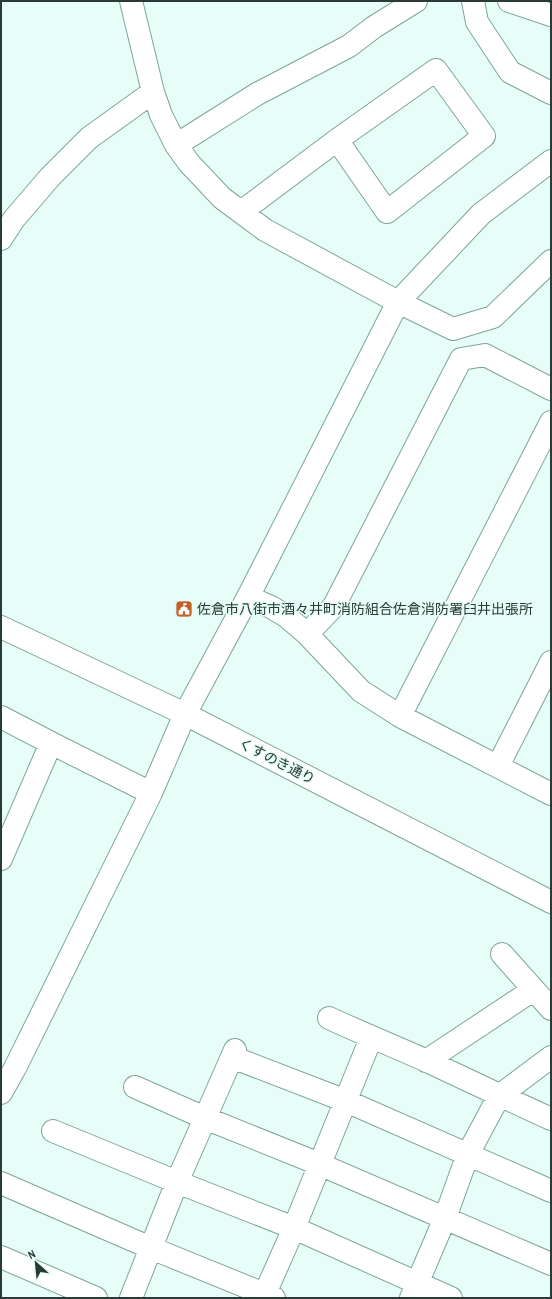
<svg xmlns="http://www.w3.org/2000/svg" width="552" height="1299" viewBox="0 0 552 1299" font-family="'Archivo Narrow','Noto Sans JP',sans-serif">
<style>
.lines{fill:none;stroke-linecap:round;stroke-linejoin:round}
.minor-casing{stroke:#7da49a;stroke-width:24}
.tertiary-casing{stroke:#7da49a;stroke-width:24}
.minor{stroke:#fff;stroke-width:22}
.tertiary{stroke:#fff;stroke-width:22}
.labels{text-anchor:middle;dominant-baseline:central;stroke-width:3;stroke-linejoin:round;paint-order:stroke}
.poi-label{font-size:14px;fill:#2a3a36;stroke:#e6fef7;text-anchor:start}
.street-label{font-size:14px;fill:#2a3a36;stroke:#e6fef7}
</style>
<rect width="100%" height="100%" fill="#e6fef7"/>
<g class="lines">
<g class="minor-casing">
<path id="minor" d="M131,1L153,92L161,115L176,145L189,163L222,198L265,230L398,302L453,329L493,317L551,261
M473,1L477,22L510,72L551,93
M509,1L551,15
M176,145L257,94L349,46L374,27L416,1
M241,212L337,140L436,70L484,136L387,212L337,140
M1,239L14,219L50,177L89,138L153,92
M248,597L271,607L286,616L307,634L361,691L400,716L551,794
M307,634L334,606L461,359L485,355L551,389
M400,716L551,422
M1,717L51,743
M498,766L551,662
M1,859L51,743L151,793
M502,954L551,1009
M329,1018C361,1033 394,1046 427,1061C468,1080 509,1100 551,1119
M232,1057L346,1101L551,1191
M426,1061L533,990
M135,1087L205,1118L319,1164L551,1264
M1,1093L15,1068L151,793L185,714
M53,1131L177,1182L294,1228L451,1298
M1,1183L151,1248L274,1298
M1,1257L96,1298
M131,1298L177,1182L235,1050
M263,1298L294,1228L371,1038
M411,1298L445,1218L468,1154L499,1096L551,1057"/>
</g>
<g class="tertiary-casing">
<path id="tertiary" d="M1,627L185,714L551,902
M185,714L248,597L398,302L481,214L551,161"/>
</g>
<use href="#minor" class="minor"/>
<use href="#tertiary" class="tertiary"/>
</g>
<defs>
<g id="civic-square" transform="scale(0.9)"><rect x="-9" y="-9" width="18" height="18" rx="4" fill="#c36028" stroke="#e6fef7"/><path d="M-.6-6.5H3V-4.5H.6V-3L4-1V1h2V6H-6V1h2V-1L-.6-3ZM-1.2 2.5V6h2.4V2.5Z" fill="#fff"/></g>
</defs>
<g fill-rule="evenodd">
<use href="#civic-square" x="184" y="609"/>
</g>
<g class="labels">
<g class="poi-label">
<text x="197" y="609">佐倉市八街市酒々井町消防組合佐倉消防署臼井出張所</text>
</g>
<g class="street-label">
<text transform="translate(277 761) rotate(27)">くすのき通り</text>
</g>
</g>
<rect width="552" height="1299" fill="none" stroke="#2a3a36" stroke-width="4"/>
<g transform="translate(36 1263) rotate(333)" stroke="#e6fef7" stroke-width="3" paint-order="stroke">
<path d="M0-3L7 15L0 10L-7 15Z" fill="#2a3a36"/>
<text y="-6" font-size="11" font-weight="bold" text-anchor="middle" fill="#2a3a36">N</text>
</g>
</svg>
